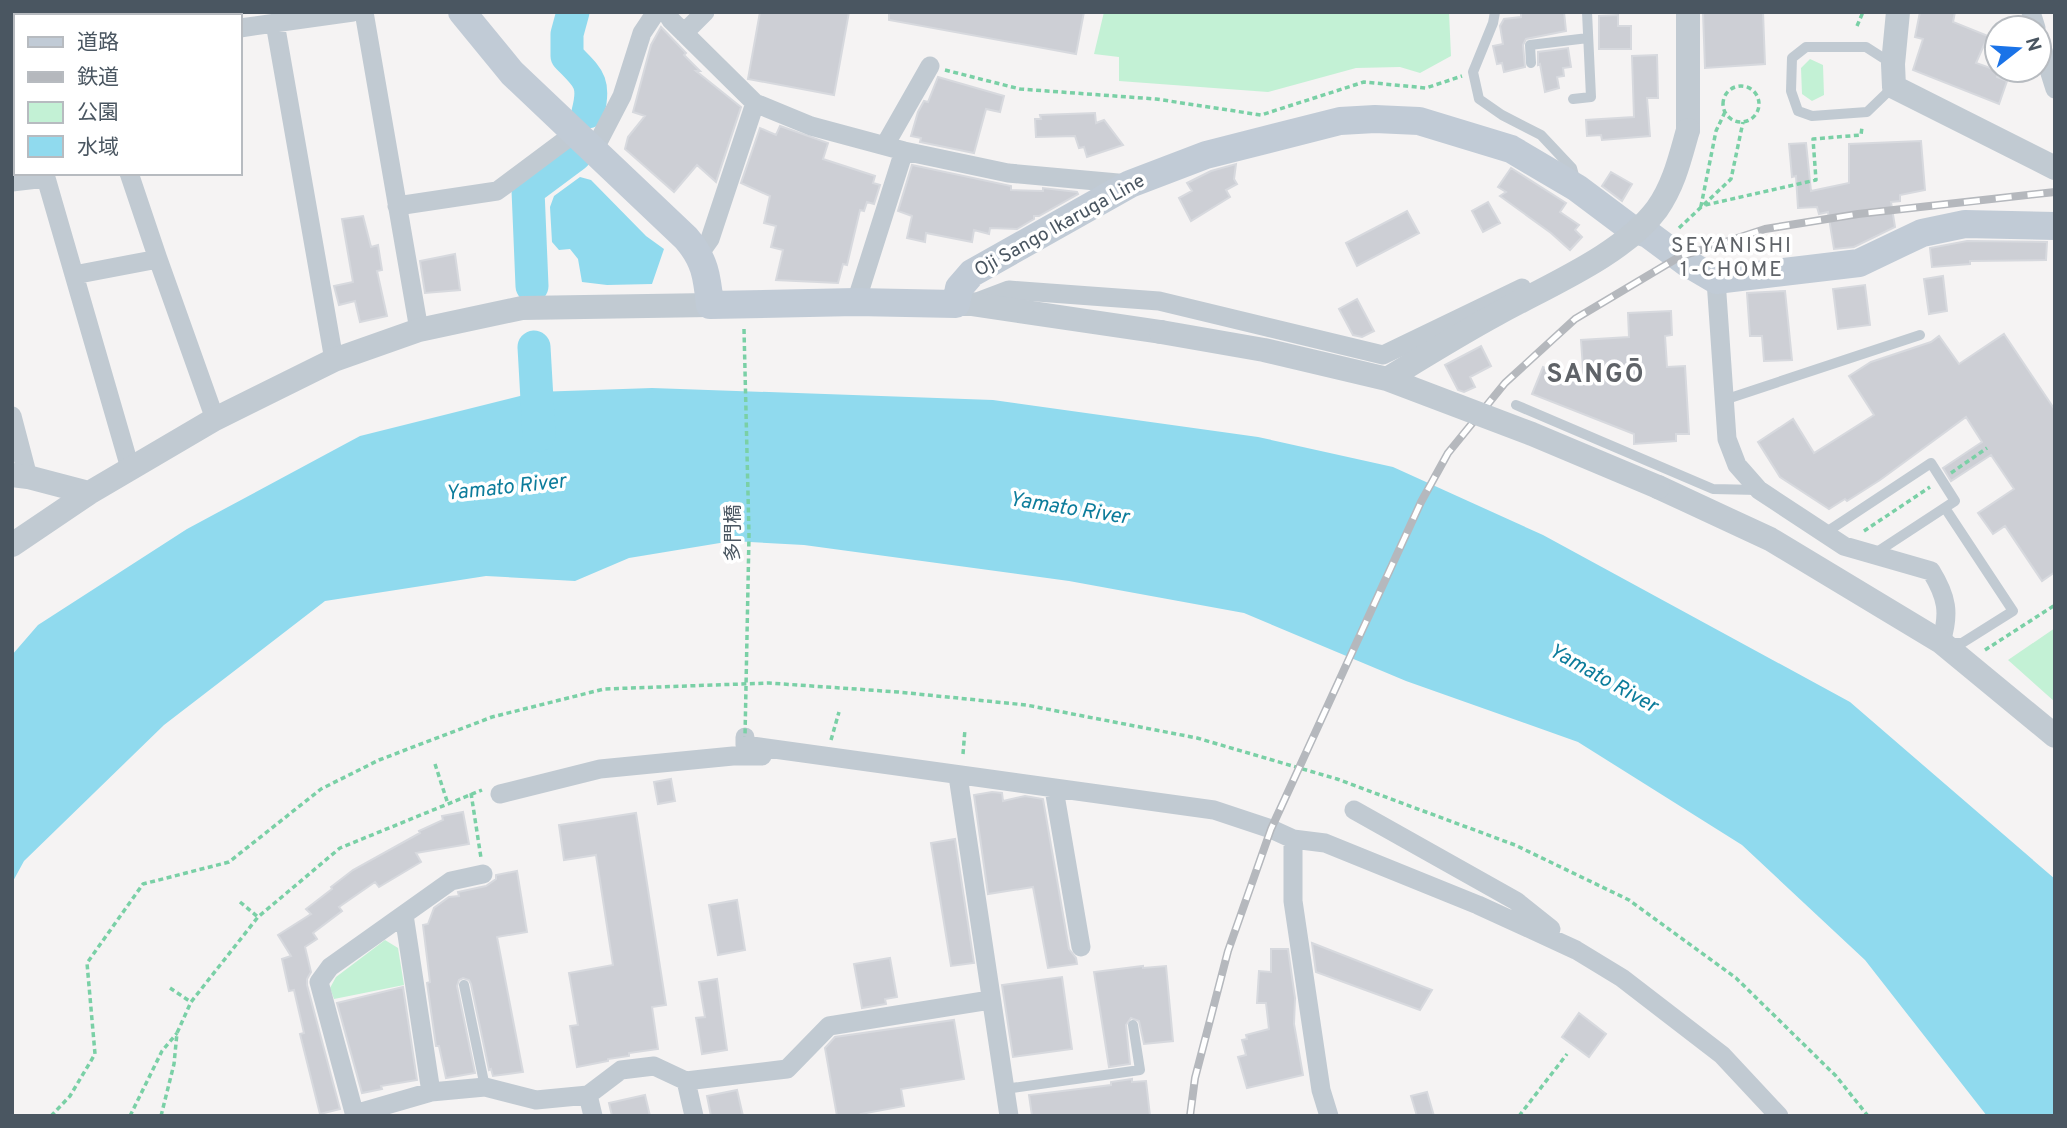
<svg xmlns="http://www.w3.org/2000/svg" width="2067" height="1128" viewBox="0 0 2067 1128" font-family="Overpass,'Noto Sans JP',sans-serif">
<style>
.green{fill:#c3f1d5}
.water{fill:#90daee}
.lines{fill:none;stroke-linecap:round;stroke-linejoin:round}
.river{stroke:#90daee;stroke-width:33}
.building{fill:#cdcfd5;stroke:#d7d9de;stroke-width:2}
.path{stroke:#7ad0a6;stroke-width:3.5;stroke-dasharray:5 3.5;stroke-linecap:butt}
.service{stroke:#c1cad2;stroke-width:10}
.minor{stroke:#c1cad2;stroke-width:19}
.tertiary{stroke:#c1cad2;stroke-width:24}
.secondary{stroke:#c1cbd6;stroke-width:28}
.rail-casing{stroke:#b5b8bd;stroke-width:8}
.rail{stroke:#fff;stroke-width:5;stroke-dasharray:16;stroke-linecap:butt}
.path-bridge{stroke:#7ad0a6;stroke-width:3.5;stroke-dasharray:5 3.5;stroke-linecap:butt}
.tertiary-bridge{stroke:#c1cad2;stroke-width:24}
.labels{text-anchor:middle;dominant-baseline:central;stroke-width:7;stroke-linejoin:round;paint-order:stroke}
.street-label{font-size:19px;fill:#4a5661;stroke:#fff}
.neighbourhood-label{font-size:21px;letter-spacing:2px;fill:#5f6368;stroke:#fff}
.water-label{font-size:21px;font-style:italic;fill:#0c7c9b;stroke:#fff}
.district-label{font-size:26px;font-weight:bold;letter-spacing:2px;fill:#5f6368;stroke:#fff}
</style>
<rect width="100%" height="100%" fill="#f5f3f3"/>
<path class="green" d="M1104,12H1449L1451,56L1420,73L1400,67L1356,68L1268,92L1119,81V57L1094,54Z
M1810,59L1823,65L1824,95L1812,101L1802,94L1801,68Z
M2055,628V702L2008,660Z
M385,940L398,948L404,985L334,999L330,988L336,977Z"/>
<path class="water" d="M580,177L591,180L646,236L664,249L652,284L607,285L582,282L578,259L570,249L559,250L552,242L550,207L554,196Z
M652,388L993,400L1258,437L1393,467L1543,535L1850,702L2055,879V1116H1987L1865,960L1742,845L1578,742L1406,681L1244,613L1069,581L804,545L732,541L629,558L575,581L486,576L325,601L164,725L24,861L12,883V655L38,625L187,529L360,436L536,392Z"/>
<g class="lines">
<path class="river" d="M573,12L567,34V56C587,77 596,81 588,112
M532,286L528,190L575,155
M534,347L539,435"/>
</g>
<path class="building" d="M760,12H849L834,95L748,79Z
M889,12H1084L1076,54L889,20Z
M1521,12H1564L1566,31L1526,39L1523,45L1525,67L1504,72L1502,63L1497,64L1493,46L1503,44L1500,26L1504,19L1521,17Z
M1703,12H1763L1765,64L1705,68Z
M1920,12H1955L1953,22L1988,36L1976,63L1999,71L1997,77L2007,81L1999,104L1913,70L1923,39L1915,37Z
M1618,15V26H1631V49H1599V16Z
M661,27L686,53L684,55L700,71H696L741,107L716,182L697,165L674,192L625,149L628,137L645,116L633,112L651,45Z
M1568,48L1571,67L1563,68L1564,76L1557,77L1559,88L1545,92L1540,64L1538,65V52Z
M1657,55L1658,98H1647L1650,136L1602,140L1601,135L1587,136L1586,120L1634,117L1632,56Z
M938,77L1004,96L1000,112L986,109L974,153L920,142L921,138L911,136L918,112L924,101L928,102Z
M1095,113L1096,123L1104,120L1123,145L1087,157L1084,147L1079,148L1075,136L1036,137L1035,119H1041L1040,115Z
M780,126L828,143L823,159L875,176L873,183L880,185L874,204L867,202L864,211L860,210L847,265L843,264L838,283L776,280L783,250L771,247L776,226L764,223L770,196L741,183L760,128L776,135Z
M1921,141L1925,190L1900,195V201L1891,202L1895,227L1854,247L1834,249L1828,212L1819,214L1817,207L1798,208L1796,176L1792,177L1789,144L1806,143L1811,191L1849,183V144Z
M1236,164L1234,179L1237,184L1226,190L1230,197L1191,221L1179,198L1192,191L1187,183L1211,171Z
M912,165L1011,186V190L1043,191V188L1077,192L1078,194L1039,216H1034V219L1017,229L990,228L989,234L974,230L972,242L926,233L925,242L907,238L912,216L898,211Z
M1511,168L1566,203L1560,212L1579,225L1575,230L1582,237L1570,250L1551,233L1500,196L1506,192L1498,187Z
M1611,172L1632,184L1622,201L1602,186Z
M1488,202L1500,223L1483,232L1472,211Z
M1407,211L1419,233L1357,266L1346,243Z
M363,216L371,247L378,245L382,270L377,271L387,316L360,322L355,301L339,305L334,286L353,282L342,219Z
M1967,241L2047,242L2046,260L1970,261V264L1932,267L1930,248Z
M455,254L460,290L425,293L420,261Z
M1943,276L1947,311L1929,314L1924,279Z
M1865,285L1870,325L1838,329L1833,289Z
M1785,291L1792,360L1764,361L1762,336H1750L1747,293Z
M1357,299L1374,331L1362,337L1353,335L1339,309Z
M1671,311L1672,335L1665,336L1667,367L1685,366L1689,434H1676V441L1634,444V434L1532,394L1543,367L1584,383L1581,340L1629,337L1628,313Z
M2004,334L2055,410V572L2042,581L2005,526L1993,534L1978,513L2014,489L1991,455L1951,481L1943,468L1982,442L1966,417L1880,480L1847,501L1845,499L1829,509L1780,477L1758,442L1793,419L1814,453L1874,415L1849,376L1871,362L1931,342L1939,336L1959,364Z
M1481,346L1491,366L1470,377L1475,387L1464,392L1458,390L1445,365Z
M671,779L675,801L658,804L654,782Z
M992,792L1002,793L1003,801L1025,796L1043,799L1069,949L1076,958L1077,964L1048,968L1033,887L988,894L974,795Z
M463,812L469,844L416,853L421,862L379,887L375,882L339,907L342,911L313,933L317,939L305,947L311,972L307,979V985L340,1109L320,1114L300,1034L304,1033L294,990L289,991L282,959L291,956L278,935L311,914L306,909L332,889L331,887L353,870L420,833L419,831L443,820L442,816Z
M636,813L666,1005L652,1007L658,1049L629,1053V1056L608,1059V1061L577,1067L570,1026L578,1025L569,973L613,965L596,855L564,860L559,825Z
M955,839L974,963L951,966L931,843Z
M517,871L527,932L497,937L523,1072L493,1076L491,1069L489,1070L471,984L469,980L463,978L459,980L457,986L475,1073L446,1078L439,1046H436L427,983L430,982L423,925L428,924L434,908L449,897L459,896L458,892L486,886L496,879V875Z
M737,900L745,950L718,955L709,905Z
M1312,943L1432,990L1420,1010L1316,972Z
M1271,949H1288L1295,998L1294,1024L1303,1075L1247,1088L1238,1057L1246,1055L1242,1040L1247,1039L1246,1035L1269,1029L1266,1003H1257L1259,971L1271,972Z
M890,958L897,997L885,999L886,1004L862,1008L854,964Z
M1143,966V968L1166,966L1173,1041L1144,1044L1139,1021L1131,1018L1126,1025L1130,1064L1109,1067L1094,972Z
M1062,977L1072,1049L1013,1057L1002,985Z
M717,979L727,1050L702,1054L696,1018L705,1017L699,982Z
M403,987L417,1080L381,1086L382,1089L362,1093L337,1003Z
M1579,1013L1606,1034L1589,1057L1562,1037Z
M954,1020L964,1079L901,1089L904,1106L861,1114L862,1116H837L825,1048L835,1037Z
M1132,1079V1082L1146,1081L1150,1116H1032L1029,1095L1111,1085V1082Z
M737,1090L743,1116H711L707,1096Z
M1427,1092L1434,1116H1417L1411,1096Z
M645,1095L650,1116H612L609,1103Z"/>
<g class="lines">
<path class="path" d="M1857,26L1863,12
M945,70L1020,89L1156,99L1261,115L1364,82L1426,88L1462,76
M1723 104a18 18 0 1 1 36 0a18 18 0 1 1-36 0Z
M1725,112L1716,131L1701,206L1816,180L1813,139L1861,135L1862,127
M1679,228L1731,179L1743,122
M1951,473L1987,448
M1864,531L1930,487
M1985,650L2055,605
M831,740L839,712
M963,754L965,729
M435,764L448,804
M471,793L481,858
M240,902L258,917
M170,988L191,1002
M51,1116L70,1096L95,1054L87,963L143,884L229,862L321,789L379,760L492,717L604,689L769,683L898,692L1026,705L1197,738L1337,779L1515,845L1629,900L1736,978L1836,1076L1868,1116
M130,1116L162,1051L177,1033
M161,1116L174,1064L177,1033L191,1002L258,917L340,848L482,790
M1519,1116L1567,1054"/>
<path class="service" d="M1495,12L1493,23L1473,72L1479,99L1502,115L1541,135L1572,168L1575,179
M1531,63L1530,45L1588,38
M1891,63L1866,47H1806L1792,58L1791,91L1798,111L1812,116L1867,112L1893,87
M1573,99L1591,97L1587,12
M1724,400L1920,335
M1516,405L1713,489L1758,490
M1945,508L2013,611L1962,643H1950
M1825,533L1931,463L1955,501L1874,554
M464,985L485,1087
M1005,1089L1140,1070L1133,1025"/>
<path class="minor" d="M101,12V16
M215,12L216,16
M364,12L419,330
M666,12L671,20L755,103L811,126L904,151L1008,173L1129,184
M2031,12L2036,28
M275,23L334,360
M240,28L353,12
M684,33L705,12
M2039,38L2055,89
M12,71H16
M885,145L930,66
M594,150L622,96L642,33L656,12
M129,173L158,259
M12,182L46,178L130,468
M397,206L497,191L576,132
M700,253L710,239L755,103
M74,275L158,259L215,419
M1716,280L1727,439L1737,465L1759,490L1844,546L1931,571C1947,597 1950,613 1941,642
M856,302L904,151
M972,304L1009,290L1159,301L1383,355L1522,288
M12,416L28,477
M745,737V745L1214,810L1271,829L1293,839L1325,843L1478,905L1576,950L1622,978L1722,1055L1779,1116
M958,776L1009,1116
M1054,789L1081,947
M500,794L600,769L733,756H762
M1354,810L1516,901L1551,929
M1293,839V901L1321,1090L1329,1116
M404,915L431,1092
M686,1081L694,1116
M588,1095L593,1116
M355,1114L431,1092L485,1087L536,1100L588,1095L621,1070L654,1066L686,1081L787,1069L829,1026L990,1000
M355,1116L319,982L330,967L451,881L483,874"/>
<path class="tertiary" d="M1898,12L1893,64L1894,87L2055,168
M1688,130V12
M956,304H971L1161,332
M12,475L28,477L89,493
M1658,487L1770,539L1941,642L2055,736
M12,545L89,493L215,419L334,360L419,330L522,308L710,305"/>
<path class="secondary" d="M462,12L512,73L686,238C705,260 707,276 710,305L856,302L956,304L959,288L972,273L1130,184L1206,155L1340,121L1375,119L1419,121L1511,149L1577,188L1629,227L1648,234L1687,263L1716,280L1859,263L1922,233L1965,224L2055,226"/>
<g class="rail-casing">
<path id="rail" d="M1190,1116L1195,1078L1228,951L1271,829L1421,502L1448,453L1505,383L1575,319L1679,257L1765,229L1858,214L2055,192"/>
</g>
<use href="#rail" class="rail"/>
<path class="path-bridge" d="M744,329L749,535L745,737"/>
<path class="tertiary-bridge" d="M1161,332L1264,350L1387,379L1532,434L1658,487
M1387,379C1423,357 1460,334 1497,314C1547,286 1623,255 1657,209C1674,185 1680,158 1688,130"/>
</g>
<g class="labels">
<g class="street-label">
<text transform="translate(1060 226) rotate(-29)">Oji Sango Ikaruga Line</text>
<text transform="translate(734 533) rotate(-90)">多門橋</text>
</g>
<g class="neighbourhood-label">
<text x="1732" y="246">SEYANISHI<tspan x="1732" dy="24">1-CHOME</tspan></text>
</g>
<g class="water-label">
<text transform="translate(506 488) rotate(-6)">Yamato River</text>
<text transform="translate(1069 509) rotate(9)">Yamato River</text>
<text transform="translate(1603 679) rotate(29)">Yamato River</text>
</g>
<g class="district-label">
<text x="1596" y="375">SANGŌ</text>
</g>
</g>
<rect width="2067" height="1128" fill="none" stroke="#4a5661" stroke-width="28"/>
<rect x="14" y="14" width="228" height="161" fill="#ffffff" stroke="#b7bbc0" stroke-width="2"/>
<rect x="28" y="37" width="35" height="10" fill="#c1cbd6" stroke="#b7bbc0" stroke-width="2"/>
<text x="77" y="49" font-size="21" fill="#4a5661">道路</text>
<rect x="28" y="72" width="35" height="10" fill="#b5b8bd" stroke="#b7bbc0" stroke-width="2"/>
<text x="77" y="84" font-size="21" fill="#4a5661">鉄道</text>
<rect x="28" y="102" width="35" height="21" fill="#c3f1d5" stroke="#b7bbc0" stroke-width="2"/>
<text x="77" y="119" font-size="21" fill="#4a5661">公園</text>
<rect x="28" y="136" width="35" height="21" fill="#90daee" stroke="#b7bbc0" stroke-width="2"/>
<text x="77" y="154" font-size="21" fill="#4a5661">水域</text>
<g transform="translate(2018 49) rotate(73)"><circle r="33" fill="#ffffff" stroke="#b7bbc0" stroke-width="2"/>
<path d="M0-5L12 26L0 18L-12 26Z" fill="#1a73e8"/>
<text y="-10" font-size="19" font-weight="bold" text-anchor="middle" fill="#4a5661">N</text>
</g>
</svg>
